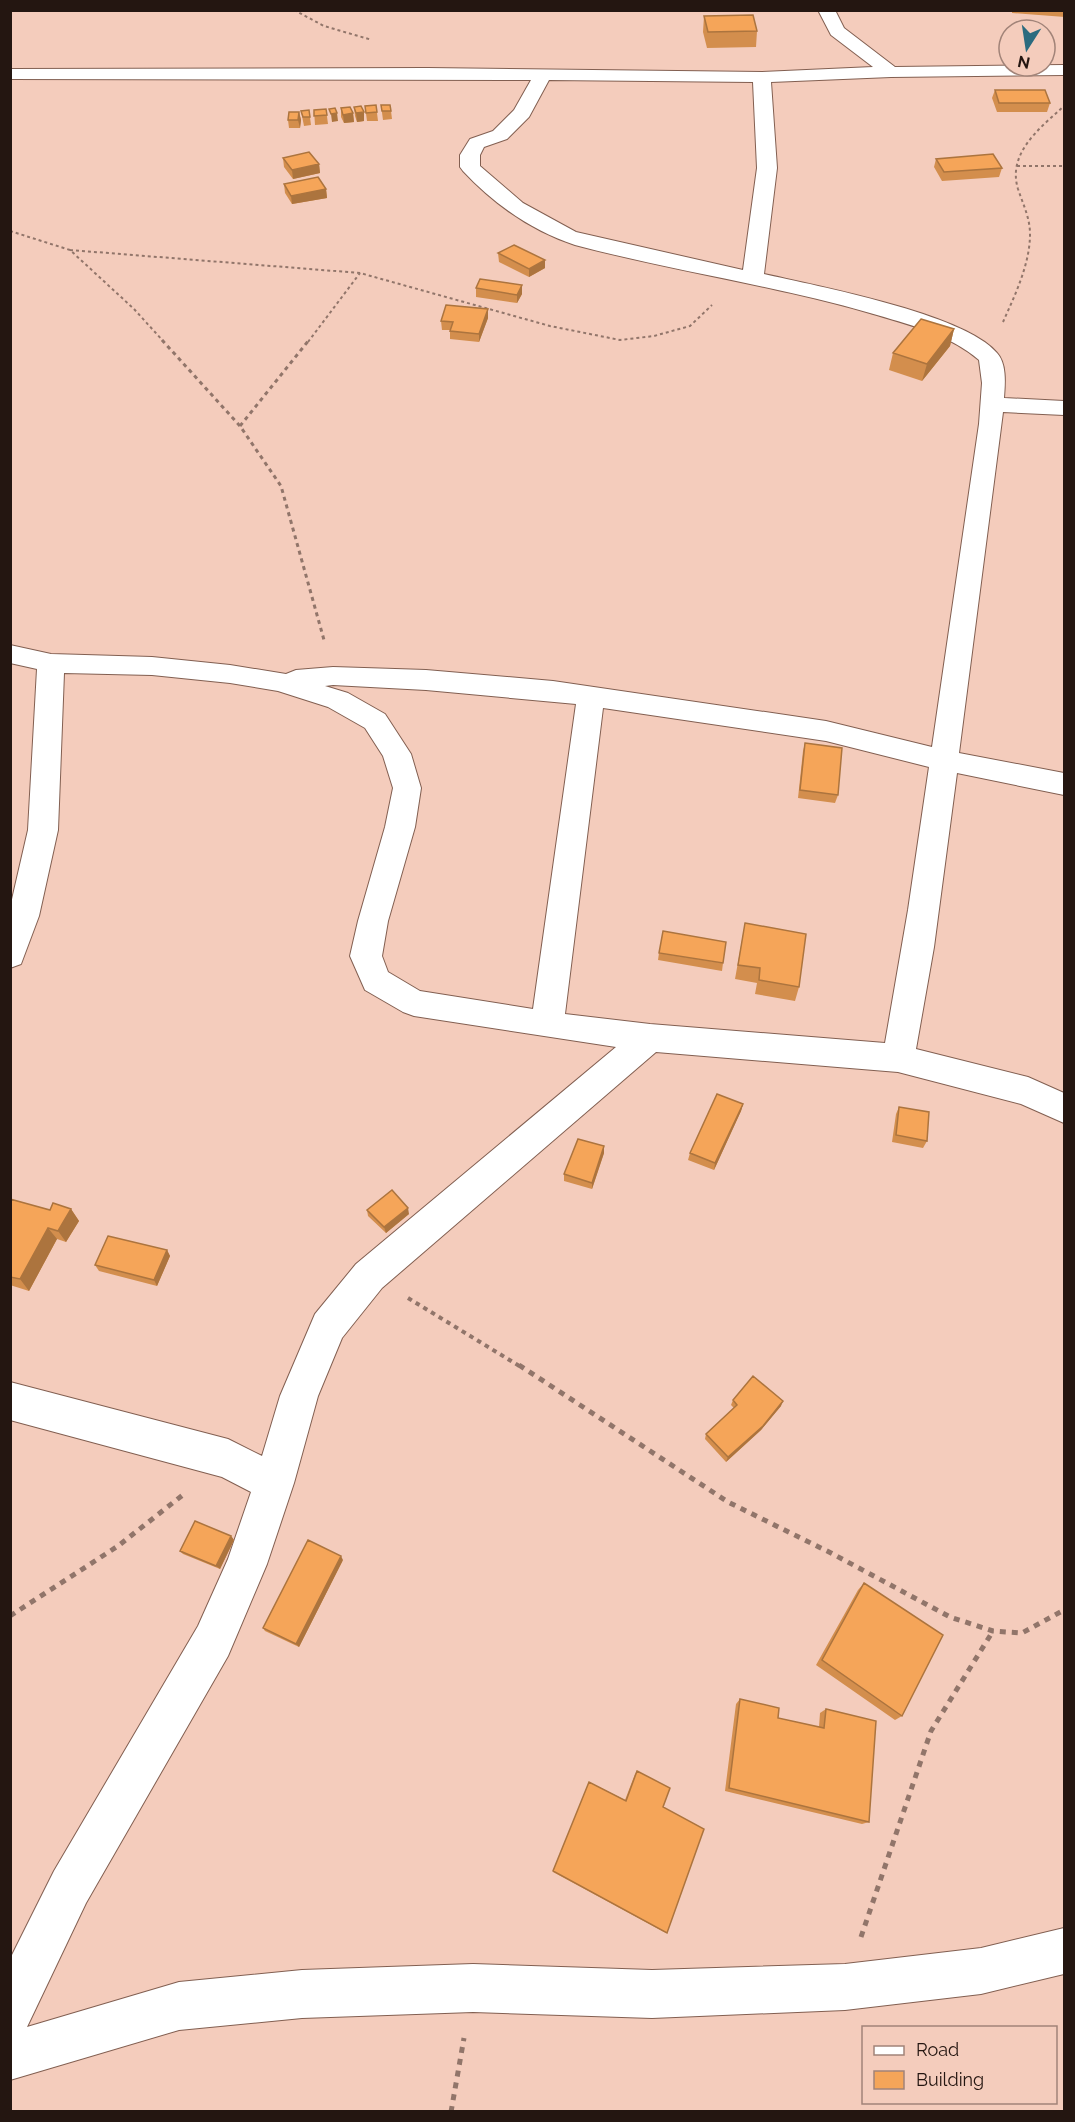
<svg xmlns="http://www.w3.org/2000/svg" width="1075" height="2122" viewBox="0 0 1075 2122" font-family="Raleway,sans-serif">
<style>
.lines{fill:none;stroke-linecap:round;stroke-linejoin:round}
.minor-casing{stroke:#825f51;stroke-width:2}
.path-far3{stroke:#91756a;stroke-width:2;stroke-dasharray:3 3;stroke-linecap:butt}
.path-far2{stroke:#91756a;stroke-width:3;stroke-dasharray:4 4;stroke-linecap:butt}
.path-far1{stroke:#91756a;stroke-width:4;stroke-dasharray:4.5 4.5;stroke-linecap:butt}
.path{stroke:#91756a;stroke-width:5;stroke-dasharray:6 6;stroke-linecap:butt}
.minor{fill:#fff;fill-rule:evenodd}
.wall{fill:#d38e4d}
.shaded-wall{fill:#ac743e}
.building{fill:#f5a559;stroke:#ac743e;stroke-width:1.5}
</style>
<rect width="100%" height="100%" fill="#f4ccbc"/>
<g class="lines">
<g class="minor-casing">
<path id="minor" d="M818,10H835L844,28L895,67L1064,65V75L891,77L771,82L777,168L764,274C817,286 965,314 997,353C1007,364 1005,384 1004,398L1064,401V415L1003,412L959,753L1064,773V795L957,773L934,947L916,1049L1028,1077L1064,1093V1123L1021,1104L898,1072L656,1052L382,1288L342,1338L318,1396L294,1483L267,1564L228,1656L86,1903L27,2027L179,1982L302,1970L473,1964L652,1970L845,1964L981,1948L1064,1928V1974L981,1994L845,2010L652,2018L473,2012L302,2018L179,2030L10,2080V1959L54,1871L198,1626L228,1559L251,1492L222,1477L10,1420V1382L228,1439L262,1456L280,1396L315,1314L356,1264L616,1047L414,1016L403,1012L365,990L350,956L358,921L385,827L393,788L383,756L365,728L328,707L278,691L230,683L152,675L64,673L58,830L39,916L21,964L10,968V908L28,830L37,669L10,663V645L51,654L152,657L230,665L286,674L296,670L333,667L426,670L553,681L826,721L932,747L979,424L982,383L979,360C949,334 907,324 870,313C773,285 673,271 575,245C532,231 494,204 463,171L460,167V155L470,139L493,131L514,110L531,80L10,79V69L427,68L762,72L873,67L831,35ZM549,80L753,82L757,168L743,270L576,232L523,203L480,166V155L484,147L507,139L529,117ZM333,685L426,690L576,704L533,1009L420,991L388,972L382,956L388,921L415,827L421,788L411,754L385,714L348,693L325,686ZM603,708L826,741L929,767L908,910L885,1043L650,1024L565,1014Z"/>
</g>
<path class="path-far3" d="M294,10L324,26L372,40
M1017,166H1064
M10,231L70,250L134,309L164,342
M70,250L360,273L550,326L620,340L654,336L690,326L712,305
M1003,322C1015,295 1030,264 1030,234C1030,218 1023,204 1018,189C1007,153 1040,128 1064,106
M308,342L360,273"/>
<path class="path-far2" d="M162,340L240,426L281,486L324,640
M240,426L309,340"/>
<path class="path-far1" d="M408,1298L521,1367"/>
<path class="path" d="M519,1365L728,1502L831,1553L950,1617L993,1631L1022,1633L1064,1610
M10,1616L118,1546L184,1494
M861,1937L931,1731L993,1631
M451,2112L464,2038"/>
<use href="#minor" class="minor"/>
</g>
<path class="wall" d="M1012,10H1065V17L1012,13Z
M704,16L757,31L756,47L707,48L703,32Z
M995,90L1050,103L1047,112H997L992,98Z
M376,105L378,121H367L365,106Z
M381,105L391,111L392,119L383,120Z
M354,107L364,121L357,122L355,116Z
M341,108L353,113L354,122L344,123L341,117Z
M326,109L328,124L315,125L314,110Z
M309,110L311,125L304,126L301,111Z
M299,112L301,120L300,128H289L288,120Z
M283,158L319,164L320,173L293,179L284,167Z
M936,159L1002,168L999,177L942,181L934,167Z
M284,184L326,189L327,198L292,204L285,193Z
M498,253L545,268L529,277L499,262Z
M522,285V294L517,303L476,297V288Z
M488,309V318L479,342L450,339V330H442L441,321Z
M954,329L950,346L922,381L889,370L893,353Z
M805,743L838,795L835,803L798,798L803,751Z
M745,923L799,987L795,1001L755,994L757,983L735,979Z
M659,953L723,963L722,971L658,960Z
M743,1104L741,1111L714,1170L688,1160L690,1153Z
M899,1107L927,1141L923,1148L892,1142L896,1114Z
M604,1146V1153L592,1189L564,1181V1174Z
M10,1199L50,1210L71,1209L79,1221L66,1242L57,1239L29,1291L10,1285Z
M367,1210L409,1214L386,1233L368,1216Z
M167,1250L170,1256L157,1286L99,1271L95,1265Z
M733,1400L781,1406L761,1430L726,1462L705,1439L706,1434L734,1408L731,1405Z
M231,1536L234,1540L220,1569L183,1554L180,1551Z
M343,1560L299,1647L265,1631L263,1628Z
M864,1583L902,1716L895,1720L816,1665L858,1590Z
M740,1699L778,1718L819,1727L820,1713L826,1709L869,1822L862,1824L725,1791L736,1704Z
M637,1771L663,1807L667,1933L664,1932L553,1872L589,1782L625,1800L635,1774Z"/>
<path class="shaded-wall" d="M299,112L301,120L300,128L298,120Z
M364,112V121L357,122L356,113Z
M337,113L338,121L332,122L331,114Z
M353,113L354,122L344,123L343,115Z
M319,164L320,173L293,179L292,170Z
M326,189L327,198L292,204L291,196Z
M545,260V268L529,277V269Z
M522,285V294L517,303V295Z
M488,309V318L479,342V334Z
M954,329L950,346L922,381L927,364Z
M743,1104L741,1111L714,1170L715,1163Z
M604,1146V1153L592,1189V1183Z
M408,1208L409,1214L386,1233L384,1227Z
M71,1209L79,1221L66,1242L58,1231Z
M48,1228L57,1239L29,1291L20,1279Z
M167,1250L170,1256L157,1286L154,1280Z
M783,1401L781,1406L761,1430L726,1462L728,1457Z
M231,1536L234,1540L220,1569L216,1566Z
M341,1556L343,1560L299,1647L296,1644Z"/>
<path class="building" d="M753,15L757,31L708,32L704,16Z
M995,90H1045L1050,103H999Z
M376,105L377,112L366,113L365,106Z
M381,105H390L391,111H382Z
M361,106L364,112L356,113L354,107Z
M350,107L353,113L343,115L341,108Z
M335,108L337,113L331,114L329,109Z
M326,109L327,115L314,116V110Z
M309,110L310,117H303L301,111Z
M289,112H299L298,120H288Z
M309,152L319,164L292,170L283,158Z
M993,154L1002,168L944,172L936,159Z
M318,177L326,189L291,196L284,184Z
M514,245L545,260L529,269L498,253Z
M480,279L522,285L517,295L476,288Z
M446,305L488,309L479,334L450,331L453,322L441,321Z
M921,319L954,329L927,364L893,353Z
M805,743L842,748L838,795L800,790Z
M745,923L806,934L799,987L759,980L760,968L738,965Z
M663,931L726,942L723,963L659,953Z
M717,1094L743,1104L715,1163L690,1153Z
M899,1107L929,1112L927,1141L896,1135Z
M578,1139L604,1146L592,1183L564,1174Z
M392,1190L408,1208L384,1227L367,1210Z
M10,1199L50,1210L53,1203L71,1209L58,1231L48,1228L20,1279L10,1277Z
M108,1236L167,1250L154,1280L95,1265Z
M753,1376L783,1401L763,1426L728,1457L706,1434L737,1405L733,1400Z
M195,1521L231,1536L216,1566L180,1551Z
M308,1540L341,1556L296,1644L263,1628Z
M864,1583L943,1635L902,1716L822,1660Z
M740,1699L779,1708L778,1718L824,1728L826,1709L876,1721L869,1822L729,1788Z
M637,1771L670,1788L663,1807L704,1829L667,1933L553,1871L589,1782L626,1801Z"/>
<rect width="1075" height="2122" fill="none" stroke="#241611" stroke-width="24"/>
<rect x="862" y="2026" width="195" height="78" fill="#f4ccbc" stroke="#a18378" stroke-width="1.5"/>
<rect x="874" y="2046" width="30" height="9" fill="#ffffff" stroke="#a18378" stroke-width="1.5"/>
<text x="916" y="2056" font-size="18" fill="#241611">Road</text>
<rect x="874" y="2071" width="30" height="18" fill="#f5a559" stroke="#a18378" stroke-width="1.5"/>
<text x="916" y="2086" font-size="18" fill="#241611">Building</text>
<g transform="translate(1027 48) rotate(192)"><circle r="28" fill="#f4ccbc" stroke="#a18378" stroke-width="1.5"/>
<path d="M0-4.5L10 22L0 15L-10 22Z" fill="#2b6b7f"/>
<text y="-9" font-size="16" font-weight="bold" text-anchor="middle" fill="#241611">N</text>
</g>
</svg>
